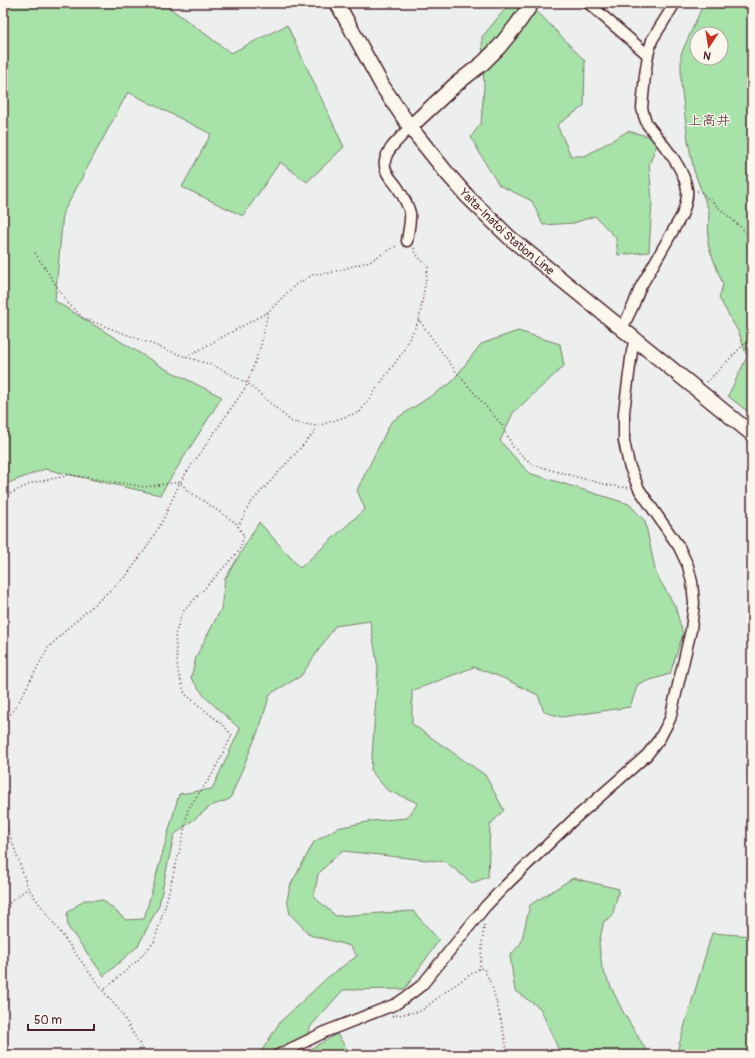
<svg xmlns="http://www.w3.org/2000/svg" width="755" height="1058" viewBox="0 0 755 1058" font-family="Pangolin,'Klee One',sans-serif">
<style>
.green{fill:#a7e2a9;stroke:#78806a;fill-rule:evenodd}
.lines{fill:none;stroke-linecap:round;stroke-linejoin:round}
.street-casing{stroke:#4a1f2b;stroke-width:13}
.secondary-casing{stroke:#4a1f2b;stroke-width:17}
.path{stroke:#4a1f2b;stroke-width:1.5;stroke-dasharray:1 3;stroke-linecap:butt}
.street{stroke:#fbf7ec;stroke-width:10}
.secondary{stroke:#fbf7ec;stroke-width:14}
.labels{text-anchor:middle;dominant-baseline:central;stroke-width:3;stroke-linejoin:round;paint-order:stroke}
.street-label{font-size:12px;fill:#4a1f2b;stroke:#fbf7ec}
.quarter-label{font-size:14px;fill:#4a1f2b;stroke:#fbf7ec}
</style>
<rect width="100%" height="100%" fill="#edefef"/>
<filter id="ink" filterUnits="userSpaceOnUse"><feTurbulence type="fractalNoise" baseFrequency=".025" numOctaves="2"/><feDisplacementMap in="SourceGraphic" scale="8" xChannelSelector="R" yChannelSelector="G"/><feConvolveMatrix kernelMatrix="1 2 1 2 8 2 1 2 1" color-interpolation-filters="sRGB"/></filter>
<g filter="url(#ink)">
<path class="green" d="M3,3H163L231,53L287,25L344,147L307,182L280,162L243,216L182,187L211,134L128,92L63,213L55,301L164,368L222,397L160,495L45,469L3,485Z
M510,3H529L585,61L584,106L557,125L571,156H585L628,131L659,139L649,165L652,201L649,252L618,255L616,238L595,216L574,223L543,225L532,201L499,185L487,166L471,137L481,123L484,87L482,37Z
M704,3H752V415L728,396L747,357L739,333L719,298L723,285L708,245L709,211L694,171L688,141L681,84V54ZM697,34H721V58H697Z
M518,331L560,344L564,366L513,413L500,441L529,473L629,504L645,521L656,574L675,606L683,634L670,674L638,684L630,707L562,717L544,712L538,695L503,678L474,667L412,691V724L485,775L504,810L490,825L488,877L472,883L446,862L342,851L331,861L318,874L314,897L336,916L413,911L439,940L405,989L343,990L311,1026L298,1055H259L280,1022L328,977L357,956L350,946L310,935L290,914L287,900L290,886L314,842L337,828L372,821L407,818L418,803L387,790L371,771L378,668L370,621L335,626L301,676L270,694L261,724L230,799L211,806L174,835L159,905L138,946L104,976L68,927L67,913L84,900H103L126,920L144,919L179,794L212,789L240,729L205,697L191,678L196,657L221,609L225,579L259,522L300,568L365,509L357,490L391,422L451,383L481,344Z
M573,878L619,889L612,917L604,921L599,943L602,968L622,1010L649,1055H561L540,1008L515,991L510,956L521,943L530,905Z
M712,933L752,936V1055H676Z
M337,1034L351,1055H300Z"/>
<g class="lines">
<g class="street-casing">
<path id="street" d="M588,3L648,55
M407,241C408,233 411,220 410,213C408,205 403,196 398,188C393,180 383,173 385,161C387,148 402,137 410,127
M622,329L633,306L640,288L682,215C685,206 688,199 687,190C685,168 661,142 647,124L644,116L642,108L645,75L648,55L652,40L675,3
M278,1055L327,1031L396,1004L409,995L422,985L485,907L505,886L572,821L647,755L660,738L670,719L691,630L694,603L692,582L688,566L679,547L639,489L629,465L624,441V412L632,351L635,339"/>
</g>
<g class="secondary-casing">
<g id="secondary">
<path id="s1" d="M337,3L383,87L410,127L446,172L467,196L509,237L752,434"/>
<path d="M410,127L455,85L483,63L499,47L516,26L532,3"/>
</g>
</g>
<path class="path" d="M697,191L701,192L752,237
M414,248L416,254L428,267L419,320L457,373L502,425L513,447L533,465L607,485L629,488
M35,253L67,302L83,318L186,357L215,366L247,383L292,422L317,426L360,412L402,353L419,320
M186,357L268,312L295,285L314,274L330,273L370,261L398,245
M707,382L752,336
M3,497L32,483L71,475L145,487L180,482L187,490L236,523L244,536L239,551L182,613L175,635L178,672L185,694L224,726L232,735L212,775L188,809L183,837L165,906L154,942L138,960L103,991
M238,527L249,505L313,434L317,427
M3,724L17,705L48,648L69,627L127,575L145,550L163,520L180,482L246,387L261,345L268,312
M3,815L28,888L103,991L120,1011L146,1055
M3,908L28,888
M484,925L480,968L484,969L492,986L501,1020L508,1055
M392,1016L421,1011L449,989L480,968"/>
<use href="#street" class="street"/>
<use href="#secondary" class="secondary"/>
</g>
</g>
<g class="labels">
<g class="street-label">
<text stroke="none"><textPath href="#s1" startOffset="287">Yaita-Inatoi Station Line</textPath></text>
</g>
<g class="quarter-label">
<text x="709" y="120">上高井</text>
</g>
</g>
<rect width="755" height="1058" fill="none" stroke="#fbf7ec" stroke-width="16"/>
<rect x="8" y="8" width="739" height="1042" fill="none" stroke="#4a1f2b" stroke-width="1.5" filter="url(#ink)"/>
<g transform="translate(709 46) rotate(192)"><circle r="19" fill="#fbf7ec" stroke="#b4a19f"/>
<path d="M0-3L7 15L0 10L-7 15Z" fill="#c8321e"/>
<text y="-6" font-size="11" font-weight="bold" text-anchor="middle" fill="#4a1f2b">N</text>
</g>
<path d="M28 1024v6h66v-6" fill="none" stroke="#4a1f2b" stroke-width="2"/>
<text x="34" y="1024" font-size="12" fill="#4a1f2b" stroke="#fbf7ec" stroke-width="3" paint-order="stroke">50 m</text>
</svg>
